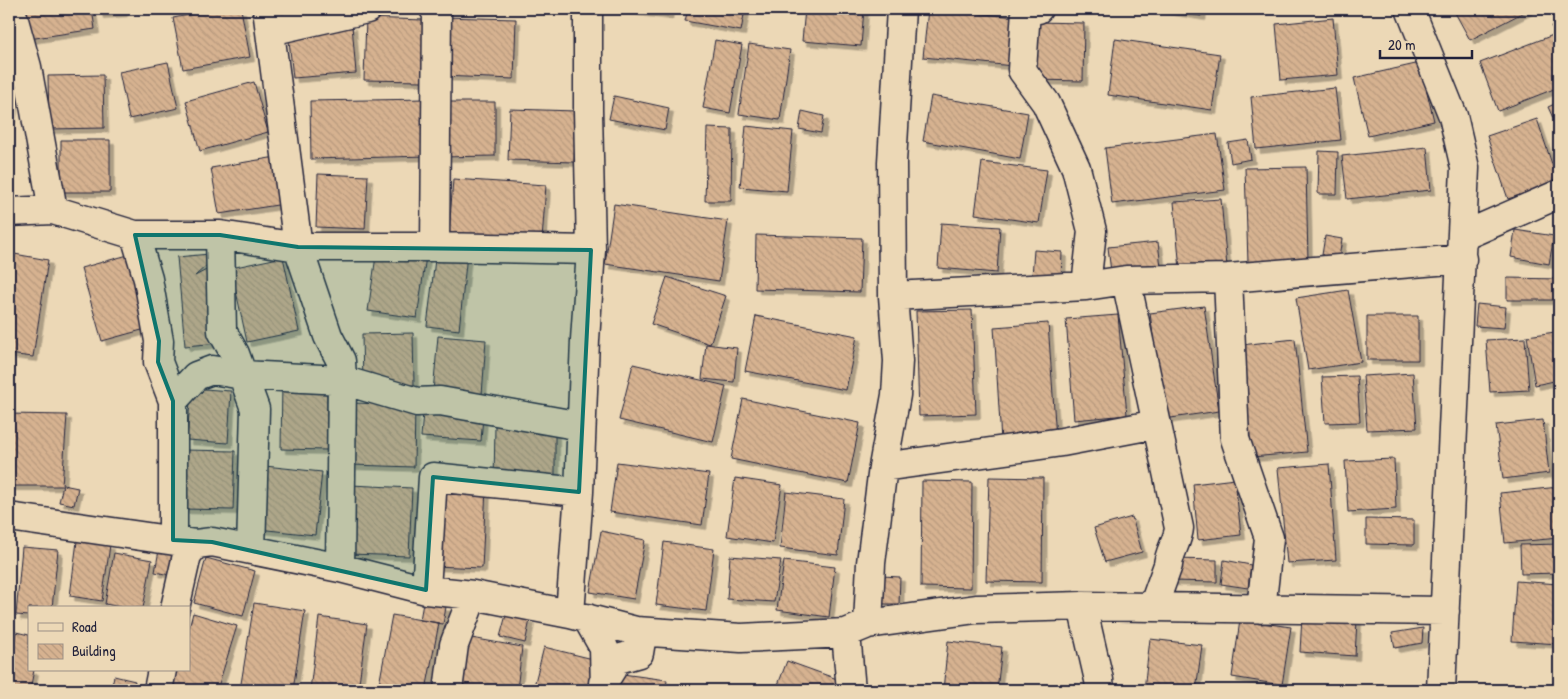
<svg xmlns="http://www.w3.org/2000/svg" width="1568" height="699" viewBox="0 0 1568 699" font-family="'Patrick Hand',sans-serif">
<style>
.building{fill:url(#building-back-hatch);stroke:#22223b;filter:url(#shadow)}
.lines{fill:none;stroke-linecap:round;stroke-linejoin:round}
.minor-casing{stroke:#22223b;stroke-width:31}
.minor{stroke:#ecd8b6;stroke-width:28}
.marked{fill:#0f766e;fill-opacity:0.2;stroke:#0f766e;stroke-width:4;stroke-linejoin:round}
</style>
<defs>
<pattern id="building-back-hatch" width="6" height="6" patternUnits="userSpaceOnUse" patternTransform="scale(1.25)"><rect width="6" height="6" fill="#d6b290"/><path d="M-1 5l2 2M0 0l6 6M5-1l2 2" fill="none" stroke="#b7997d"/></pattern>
<filter id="shadow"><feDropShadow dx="4.5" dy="4.5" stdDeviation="0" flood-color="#0004"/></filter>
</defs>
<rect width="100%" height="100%" fill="#ecd8b6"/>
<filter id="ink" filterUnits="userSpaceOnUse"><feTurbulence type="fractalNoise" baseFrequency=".02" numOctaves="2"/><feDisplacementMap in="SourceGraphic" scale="10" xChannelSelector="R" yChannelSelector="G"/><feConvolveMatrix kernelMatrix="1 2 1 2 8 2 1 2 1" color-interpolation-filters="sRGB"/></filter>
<g filter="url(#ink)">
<path class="building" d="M18,9H92L95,29L22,40Z
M98,9H123V12L99,14Z
M220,9H241L250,57L183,69L173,18Z
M619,9H669L668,15Z
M688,9H745L741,31L685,21Z
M805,9H864L861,46L802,41Z
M928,9L1017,17L1013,66L923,57Z
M1160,9H1202L1201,16Z
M1453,9H1527L1528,10L1470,40Z
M443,17L516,19L514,79L441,76Z
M366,18L424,20L422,81L364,80Z
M1333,18L1338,75L1281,80L1276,24Z
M1559,21V40L1551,26Z
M1036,22L1084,23L1083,81L1034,80Z
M352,25L356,73L293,78L288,31Z
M1553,35L1559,53V87L1498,111L1480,63Z
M1115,39L1220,54L1212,110L1108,95Z
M715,40L742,45L730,113L703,108Z
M749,44L790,50L780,120L739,114Z
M168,62L178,108L129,119L119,72Z
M1420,63L1434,121L1368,136L1354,78Z
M9,73L18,74L9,129Z
M103,75L104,128L49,129L48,76Z
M254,82L268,132L200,151L186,101Z
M1335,88L1341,140L1256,149L1251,97Z
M614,96L669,108L665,130L609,119Z
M931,96L1028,113L1020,159L923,141Z
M426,99L428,156L311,159L310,101Z
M439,102H495V156L440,157Z
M1559,102V131L1548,107Z
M510,109L576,111L574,162L508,160Z
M802,111L824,116L821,133L799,129Z
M1537,119L1558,182L1508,199L1487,136Z
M746,126L793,131L787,191L740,187Z
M707,128L732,129L731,201H705Z
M1217,134L1225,190L1112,204L1105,148Z
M61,140H110V192H61Z
M1248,140L1251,159L1231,163L1228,143Z
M1427,147L1431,190L1347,199L1342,156Z
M1319,151L1338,152L1337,194H1318Z
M276,157L284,204L219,214L211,168Z
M982,162L1047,170L1039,223L975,214Z
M1306,167L1308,262L1248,263L1245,168Z
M318,174L368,176L365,229L316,227Z
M453,179L546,185L542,240L449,234Z
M1221,199L1227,267L1180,270L1174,202Z
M614,204L728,221L719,281L605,264Z
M941,223L1000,227L997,273L938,268Z
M1515,230L1554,236L1549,264L1511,257Z
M756,235L862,238L860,292L755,289Z
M1325,236L1342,239L1339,258L1322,255Z
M1158,242L1161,267L1111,272L1108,247Z
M377,249L426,256L417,318L368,311Z
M1034,250L1062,252L1061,278L1032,276Z
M436,251L467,254L459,330L427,326Z
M9,253L48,260L33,357L9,354Z
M220,253L195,276L212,267L219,343L185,346L177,257Z
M128,255L149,328L102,341L81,268Z
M283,257L299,331L247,342L231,268Z
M667,277L726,296L710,344L651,324Z
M1507,278L1559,279V300H1507Z
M1348,290L1361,362L1308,370L1296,298Z
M1477,304L1506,307L1504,328L1475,326Z
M1204,306L1219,411L1164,419L1150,313Z
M972,310L976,414L919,416L916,311Z
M1118,315L1127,415L1074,420L1066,319Z
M756,316L857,336L846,390L745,371Z
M1367,316H1418V360H1367Z
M1048,323L1056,438L1001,441L994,327Z
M1555,332L1559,357V380L1535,385L1527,336Z
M413,333L414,385L363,386L362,334Z
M438,336L486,340L482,395L433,392Z
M1525,338L1529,390L1490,392L1486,340Z
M1295,339L1307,452L1252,457L1241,345Z
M706,344L737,348L734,382L702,379Z
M633,364L726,386L713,442L619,420Z
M1413,373L1417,428L1367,430L1363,376Z
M1357,376L1360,422L1325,423L1322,377Z
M282,382H327V450L281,449Z
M191,388L231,391L228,443L187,440Z
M743,399L860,423L848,483L731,459Z
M354,403L415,405L414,467L352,465Z
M423,412L483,416L481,441L421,437Z
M9,414L67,415L62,486H9Z
M1543,420L1549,473L1503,479L1496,425Z
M495,425L555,426V483L494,482Z
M184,450L235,451L233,510L183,509Z
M1394,459L1396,509L1348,512L1345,461Z
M617,462L709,474L702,525L610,512Z
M1329,464L1336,560L1287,563L1278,468Z
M265,466L322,472L315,535L258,529Z
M989,477L1043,478L1042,582L986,581Z
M735,478L782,485L773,543L727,536Z
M1235,479L1241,535L1198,540L1193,484Z
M922,481L972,482L971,588L921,587Z
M63,485L78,488L74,505L59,502Z
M351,485L412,488L409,556L349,554Z
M438,485L486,488L482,568L434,566Z
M1559,487V538L1505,543L1500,493Z
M786,492L844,499L838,555L780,548Z
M1132,517L1142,552L1105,562L1094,528Z
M1366,519L1414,520V545L1366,544Z
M601,531L645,540L634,599L590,592Z
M77,541L110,545L102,601L70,596Z
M664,542L714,549L706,611L656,605Z
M1559,544V573L1521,574L1520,545Z
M22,547L58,550L52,608H29V616L16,615Z
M159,550L174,553L170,575L155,572Z
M114,553L152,560L143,608H126L105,604Z
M730,556L781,560L774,602L727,599Z
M206,558L255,571L243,616L194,603Z
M1173,559L1217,560V582L1172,581Z
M1224,560L1251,565L1248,588L1221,584Z
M784,561L835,567L829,617L777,610Z
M882,576L900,577L899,604H881Z
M1516,581L1559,584V644L1512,641Z
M254,603L305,611L293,690H240Z
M423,603L446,607L443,624L420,620Z
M193,613L237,626L217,690H169L175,670H189V628Z
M392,615L439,623L426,690H378Z
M506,615L530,620L525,643L500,637Z
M1302,616L1357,620L1355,656L1300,652Z
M319,617L367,624L358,690H310Z
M1240,620L1291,627L1282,685L1232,677Z
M1423,628L1422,643L1395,648L1392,633Z
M16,632L29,635V670H34L30,690H9V668Z
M466,637L522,647L517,690H462Z
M1150,639L1202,645L1196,690H1144Z
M948,641L1002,647L997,690H943Z
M544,647L597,660L589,690H533Z
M787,661L837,679L833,690H776Z
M615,673L667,680L666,690H613Z
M114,676L135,681L133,690H111Z"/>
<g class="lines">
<g class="minor-casing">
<path id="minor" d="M11,9L27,67L53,210
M267,9L298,247L328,336L341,361L342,380L340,568
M434,9L437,10L435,247
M1038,9L1026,10L1022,70L1046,103L1076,168L1092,231L1086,286
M1410,9L1453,116L1465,168L1441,690
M270,31L367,9
M9,212L53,210L135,235H220L298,247H435L591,250
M135,235L148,279L159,341L158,362L173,401V540
M220,235L222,331L235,354L255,409L251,550
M1463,236L1559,194
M1228,278L1235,439L1269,538L1261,609
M1126,280L1179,528C1178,541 1169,552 1168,565L1153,607
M893,296L1086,286L1126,280L1228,278L1462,259
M173,401L196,376L212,370L243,375L342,380L417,402L440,401L581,426
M883,467L1062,442L1157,424
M9,517L196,544L212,542L340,568L426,590L473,595L570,614L636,631L741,638L846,633L868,624L976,609L1082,606L1445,611
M426,590L433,477L579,492
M1082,606L1099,680L1100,690
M175,608L187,555L196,544
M570,614L579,492L585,340L591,250L588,110V9
M587,618L604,648L605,690
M868,624L871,563L883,467L896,395L898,361L893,296L892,162L901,9
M846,633L851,690
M603,683L618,659L639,653L641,641L636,631
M158,690L162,670
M448,690L454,645L473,595"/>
</g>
<use href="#minor" class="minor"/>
</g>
</g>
<path class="marked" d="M135,235H220L298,247L591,250L579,492L433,477L426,590L212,542L173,540V401L158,362L159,341Z"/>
<rect width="1568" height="699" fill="none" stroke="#ecd8b6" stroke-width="30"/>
<rect x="15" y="15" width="1538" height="669" fill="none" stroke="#22223b" stroke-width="2" filter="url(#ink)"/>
<rect x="28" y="606" width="162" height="65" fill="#ecd8b6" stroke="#9b8f85"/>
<rect x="38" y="623" width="25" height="8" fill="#ecd8b6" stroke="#9b8f85"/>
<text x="72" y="632" font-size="15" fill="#22223b">Road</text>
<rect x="38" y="644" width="25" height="15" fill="url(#building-back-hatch)" stroke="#9b8f85"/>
<text x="72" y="656" font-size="15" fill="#22223b">Building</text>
<path d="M1380 50v8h92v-8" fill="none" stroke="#22223b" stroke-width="2.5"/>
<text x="1388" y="50" font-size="15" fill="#22223b" stroke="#ecd8b6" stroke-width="4" paint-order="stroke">20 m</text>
</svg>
